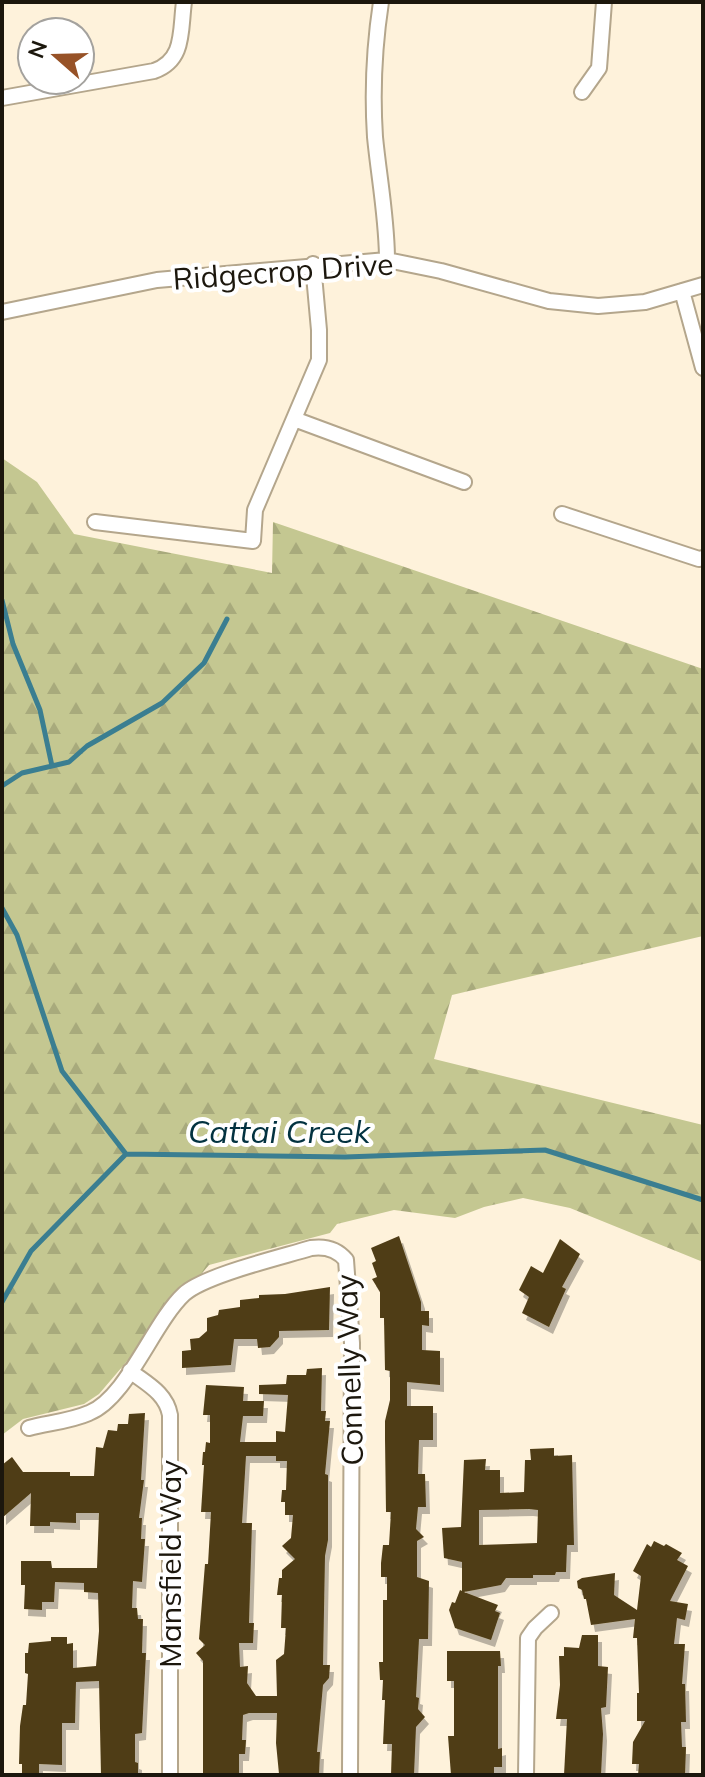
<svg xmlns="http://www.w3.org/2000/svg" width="705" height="1777" viewBox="0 0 705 1777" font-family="Mulish,sans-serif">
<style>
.forest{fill:url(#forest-firs)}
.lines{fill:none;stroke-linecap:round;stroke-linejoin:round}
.stream{stroke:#3a7e91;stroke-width:5}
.building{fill:#503d16;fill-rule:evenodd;filter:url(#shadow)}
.street-casing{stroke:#b4a68c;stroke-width:18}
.street{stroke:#fff;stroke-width:14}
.labels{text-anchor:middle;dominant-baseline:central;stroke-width:8;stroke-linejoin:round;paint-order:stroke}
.street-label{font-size:30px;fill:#1c170d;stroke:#fff}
.water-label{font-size:32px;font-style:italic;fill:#023240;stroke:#fff}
</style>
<defs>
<pattern id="forest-firs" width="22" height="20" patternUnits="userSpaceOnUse" patternTransform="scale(2)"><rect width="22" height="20" fill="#c4c791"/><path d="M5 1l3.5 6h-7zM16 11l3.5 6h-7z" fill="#a8aa7c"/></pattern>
<filter id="shadow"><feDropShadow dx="4" dy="7" stdDeviation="0" flood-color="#0004"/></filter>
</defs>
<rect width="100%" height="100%" fill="#fef2db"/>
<path class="forest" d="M2,458L37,482L74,534L272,573L273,522L703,669V936L452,995L434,1059L703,1125V1262L570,1208L523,1198L484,1207L455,1218L394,1210L337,1224L330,1233L209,1265L99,1394L84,1404L23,1419L2,1435Z"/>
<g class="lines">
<path class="stream" d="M2,600L13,644L40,710L52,766
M2,786L22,773L69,762L87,746L162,703L204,663L227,619
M2,908L17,935L62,1071L126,1154L345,1157L545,1150L703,1200
M2,1302L31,1251L126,1154"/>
</g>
<path class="building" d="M399,1236L421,1302V1311H429V1326L422,1325V1350L440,1351V1385L407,1382V1406H433V1440H419L418,1474H425L426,1507H418L416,1529L424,1537L417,1541V1577L429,1581L428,1639H419L416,1697L419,1698L418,1709L425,1717L416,1727L414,1775H391L392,1744H383L385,1700H382L383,1680H380L379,1662H383V1600H387V1577H381V1563L383,1545H389L391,1512H386L385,1439V1421L390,1400V1371L385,1370L384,1318H380V1292L372,1279L377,1277L372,1263L376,1261L371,1248Z
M560,1239L580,1254L562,1287L566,1289L549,1327L522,1313L529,1297L519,1290L531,1266L543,1273Z
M330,1287L329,1330L279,1331V1337L270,1347L258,1348L257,1339H234L231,1365L182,1368V1351L191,1350L190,1339L199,1338L207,1331V1318L218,1315L219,1310L240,1307V1300L259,1298V1295L285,1294Z
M322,1368L321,1411H326L325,1421H330L325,1474L328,1475V1540L325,1556L323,1665H330L329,1678L323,1685L317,1752H320L319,1775L279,1774L276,1743L277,1713H249L243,1715L242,1740H246L245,1754H239V1775H203V1661L196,1653L205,1645L199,1639L205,1564H208L211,1512H201L204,1465H202L203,1452H205L206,1442L210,1443V1415H203L206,1385L244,1387L243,1401H264L263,1416H243L240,1442H276V1431L285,1432L288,1395L259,1394V1385L286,1384L287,1375H306L307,1369ZM246,1456H276V1461H287L286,1490H282L281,1502H285V1515H293L291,1538L282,1546L295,1559L282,1570V1578H279L277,1595H282L281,1628H286L284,1654L276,1660L277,1696H256L247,1683L248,1666L240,1667L239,1643H253L254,1623H249L252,1523H242Z
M145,1413L141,1480H144L139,1518H142L141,1539H145L142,1582L133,1581L132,1608H137L138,1619H143L142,1653H146L142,1733L135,1734V1762L138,1763V1775H101L99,1681L76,1682L75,1723H62V1765L39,1764V1775H22V1764H19L20,1726L23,1705H26L28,1674L25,1673V1653H28L29,1643L51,1641V1637H67V1644L73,1643V1668L96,1666L99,1631L98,1593L84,1592V1583L55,1582L54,1602H42V1610L24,1609L25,1585H21V1561H51L52,1568H97L99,1513H76V1523L50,1522V1526H30L31,1493L2,1518V1465L12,1457L23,1472H70V1476H94L96,1447L103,1448L108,1430L117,1431L118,1424H128L129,1414Z
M554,1448V1456L572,1455L574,1545H567L566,1572H556L555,1575H533V1578H506L501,1585L464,1592L498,1605L495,1611L500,1613L491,1640L455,1628L449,1610L452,1602L455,1603L460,1590L462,1591V1562L444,1558L442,1528L461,1527L464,1460L486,1459L485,1470H500V1493L524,1492L525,1460H531L530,1449ZM529,1509L538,1510L537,1543L479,1545V1510Z
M654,1541L664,1546L666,1544L682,1553L677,1560L688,1566L670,1601L688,1604L685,1620L677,1618L674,1644H685L682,1684H685L686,1722H681L682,1747H686L685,1775H638L639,1764H632L633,1742L645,1721H637V1693H639L637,1638H633L635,1619L591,1625L586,1599H584L582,1590L578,1588L577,1581L582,1578L615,1573L614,1595L637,1610L641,1576L633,1571L647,1544L651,1547Z
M582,1635H598V1666L608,1667L606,1707L601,1708L603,1734L601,1775H564L567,1719H556L560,1685L559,1656H564V1647L579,1648Z
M447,1651H500L501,1666H498V1749L502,1748V1767H494V1775H451L448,1736H454V1681H447Z"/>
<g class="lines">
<g class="street-casing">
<path id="street" d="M381,2C374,48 372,91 375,137C379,178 387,219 387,260
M582,92L599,68L604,2
M2,98L154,71C185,60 180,31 184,2
M682,291L703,368
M2,312L157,280L387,260L441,271L549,301L598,306L645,302L703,285
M294,419L464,482
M562,514L699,559L703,558
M95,522L253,541L255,510L319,360V330L313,264
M130,1371C147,1384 166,1393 170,1415V1775
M29,1428C48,1423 71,1421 89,1413C127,1398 153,1323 184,1294C205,1275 282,1257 311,1248C325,1246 337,1249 346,1260L352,1343L350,1775
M526,1775L528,1638L535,1628L551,1613"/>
</g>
<use href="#street" class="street"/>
</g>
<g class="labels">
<g class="street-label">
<text transform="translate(283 271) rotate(-4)">Ridgecrop Drive</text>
<text transform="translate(349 1370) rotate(-92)">Connelly Way</text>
<text transform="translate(170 1564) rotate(-90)">Mansfield Way</text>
</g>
<g class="water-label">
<text x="279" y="1131">Cattai Creek</text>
</g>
</g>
<rect width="705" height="1777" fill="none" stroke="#1c170d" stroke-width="8"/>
<g transform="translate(56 56) rotate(290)"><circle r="38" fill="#ffffff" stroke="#a4a29e" stroke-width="2"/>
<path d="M0-6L14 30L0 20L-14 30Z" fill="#975227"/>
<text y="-12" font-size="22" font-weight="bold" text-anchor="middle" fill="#1c170d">N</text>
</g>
</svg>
